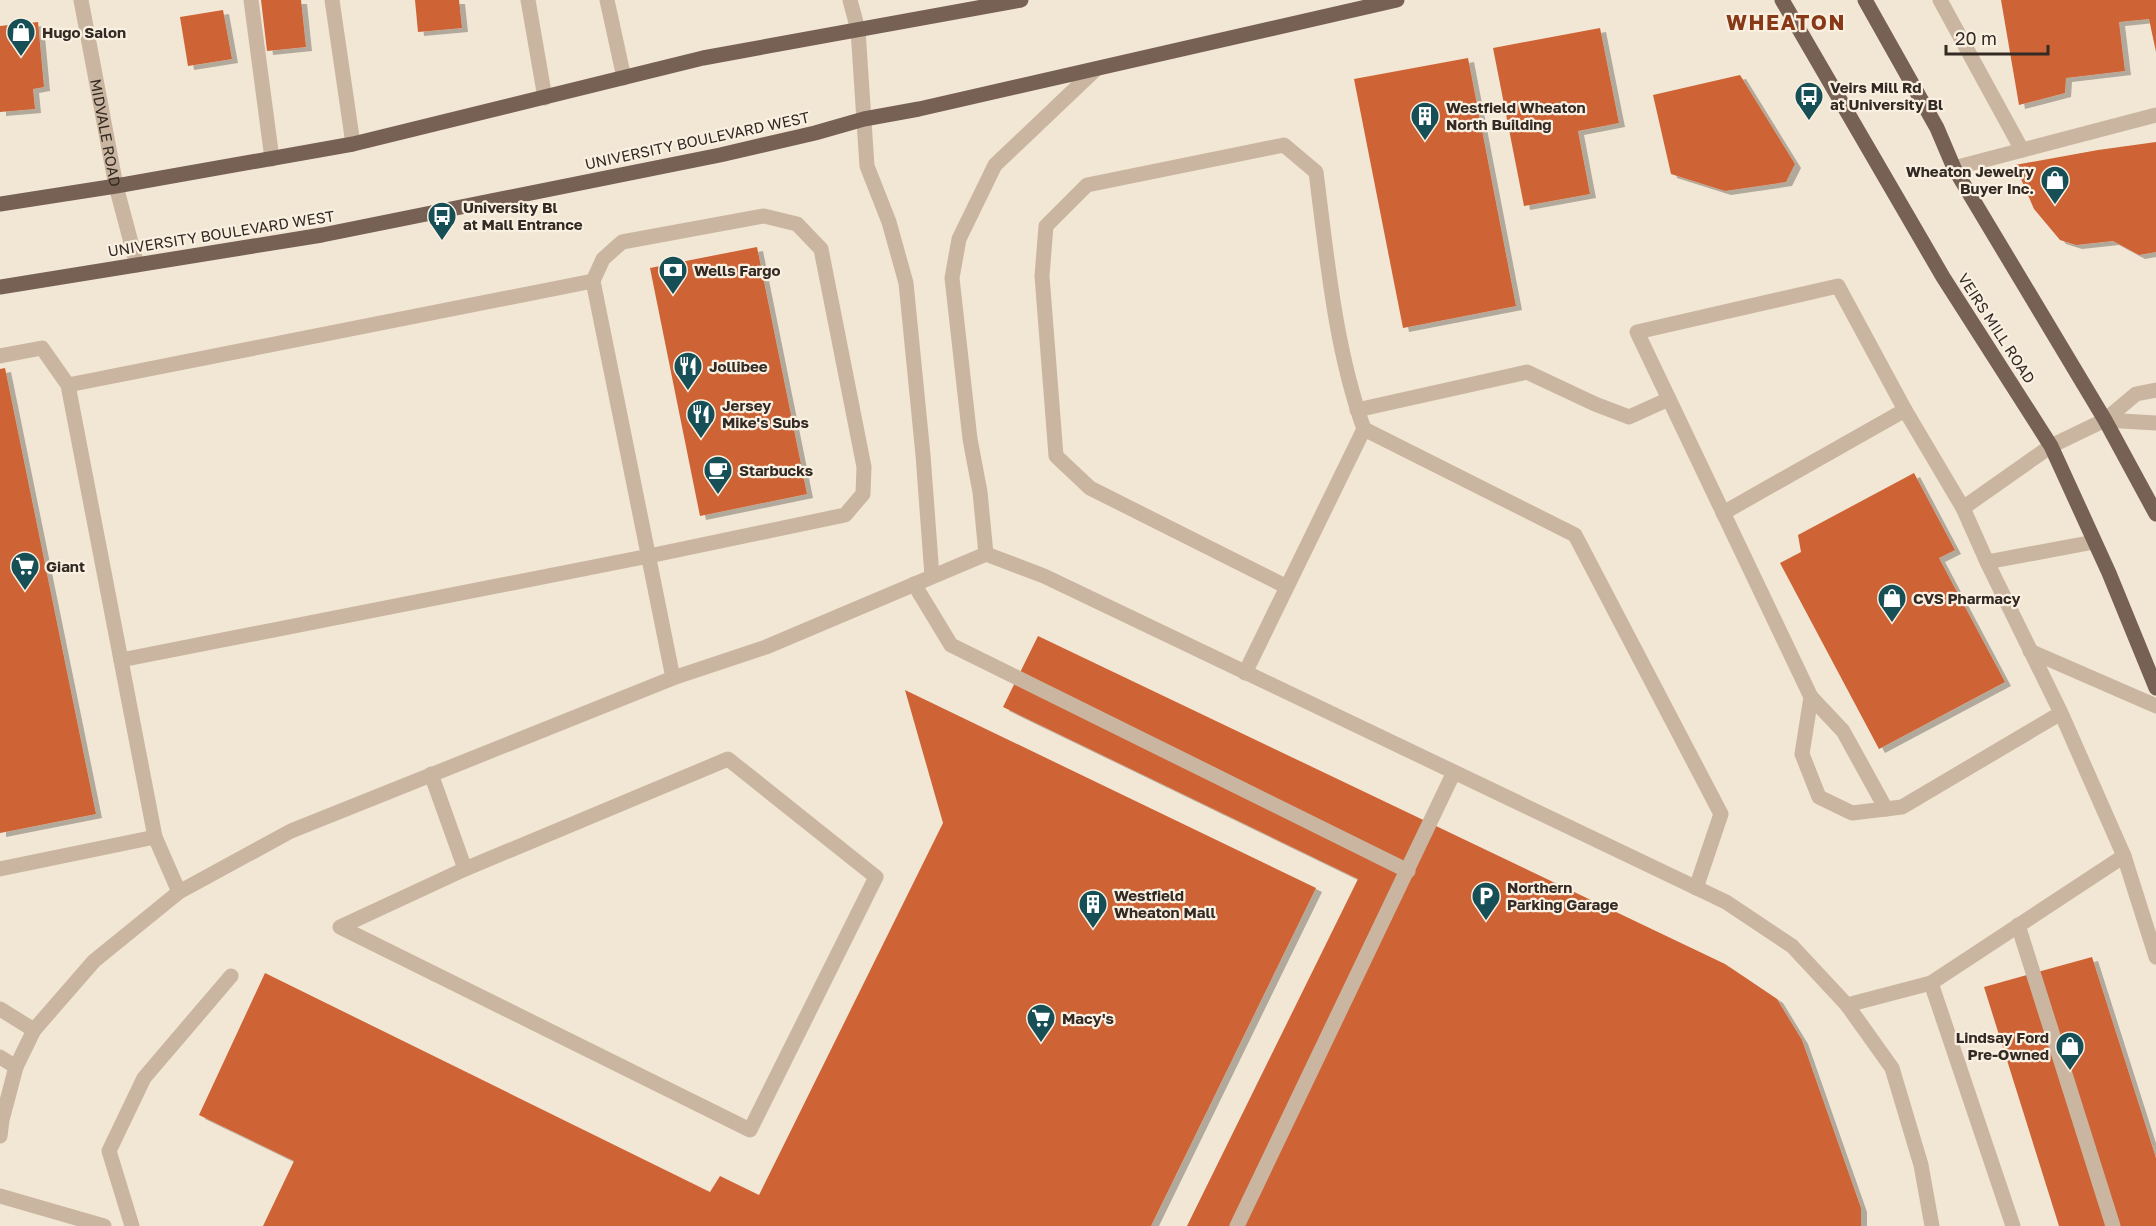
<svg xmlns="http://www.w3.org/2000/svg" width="2156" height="1226" viewBox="0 0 2156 1226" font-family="'Golos Text',sans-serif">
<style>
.building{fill:#ce6436;filter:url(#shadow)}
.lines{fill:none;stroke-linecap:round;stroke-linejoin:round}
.minor{stroke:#cab6a0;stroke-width:15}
.major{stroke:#776154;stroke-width:15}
.labels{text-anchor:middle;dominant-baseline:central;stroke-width:4.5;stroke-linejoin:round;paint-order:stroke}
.poi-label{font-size:15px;font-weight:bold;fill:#342a24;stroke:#faf0e1;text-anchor:start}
.street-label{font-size:15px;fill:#342a24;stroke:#faf0e1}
.district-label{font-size:21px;font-weight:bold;letter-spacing:1.5px;fill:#873918;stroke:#faf0e1}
</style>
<defs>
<filter id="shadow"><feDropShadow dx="6" dy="4" stdDeviation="0" flood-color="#0004"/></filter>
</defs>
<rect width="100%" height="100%" fill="#f2e6d4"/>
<path class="building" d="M261,0H301L306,47L267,51Z
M415,0H459L462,28L418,32Z
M2001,0H2156V52L2149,19L2119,22L2125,71L2066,78L2065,93L2019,105Z
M223,10L232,59L188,66L180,17Z
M38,22L44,87L33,89L35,109L0,112V26Z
M1600,28L1619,123L1578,131L1590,194L1524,206L1493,48Z
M1468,58L1516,306L1403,328L1354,79Z
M1740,75L1795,164L1786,182L1725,191L1671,174L1653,95Z
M2156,142V252L2139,255L2113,241L2076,245L2060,240L2034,209L2015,165L2098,150Z
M757,247L807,494L700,516L650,268Z
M5,368L96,814L0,833V369Z
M1914,473L1955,550L1939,558L2005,682L1879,749L1780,563L1801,552L1798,535Z
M1038,636L1725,964L1777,999L1802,1040L1861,1208V1226H1187L1358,879L1003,707Z
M905,690L1316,888L1151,1226H263L294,1161L199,1115L265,973L710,1192L720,1176L759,1195L943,823Z
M2092,957L2156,1158V1226H2059L1984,987Z"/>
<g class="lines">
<g class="minor">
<path id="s1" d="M81,0L116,186L137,265"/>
<path d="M251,0L272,159"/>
<path d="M332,0L353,144"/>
<path d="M528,0L545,98"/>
<path d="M607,0L624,78"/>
<path d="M850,0L858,30L867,166L889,222L906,283L923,455L932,576"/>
<path d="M1940,0L2022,150"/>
<path d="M1954,168L2156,115"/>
<path d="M0,356L42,348L68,385L155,837L179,892"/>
<path d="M68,385L593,281"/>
<path d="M1357,410L1527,372L1595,404L1629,417L1669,399"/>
<path d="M2105,420L2156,423"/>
<path d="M1364,429L1575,535L1721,814L1696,888"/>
<path d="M1963,508L2051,446L2105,420L2136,394L2156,390"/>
<path d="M1723,513L1905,410"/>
<path d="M986,554L980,492L970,439L952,278L959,239L995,165L1096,69"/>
<path d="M1987,562L2094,542"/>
<path d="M914,584L951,645L1408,871"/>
<path d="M2030,651L2156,706"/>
<path d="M121,660L649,556L845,515L863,494L864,467L821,249L797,224L764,216L622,242L603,259L593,281L673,678"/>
<path d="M1245,673L1364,429C1335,348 1327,258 1316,172L1284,145L1087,185L1046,226L1042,276L1056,456L1090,488L1287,587"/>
<path d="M1811,697L1843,731L1886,809"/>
<path d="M2061,713L1902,807L1852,813L1819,797L1802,754L1811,697L1637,332L1838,286L1905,410L1963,508L1987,562L2061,713L2124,856"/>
<path d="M728,759L876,877L750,1130L340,927L465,869Z"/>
<path d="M431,774L465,869"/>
<path d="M0,869L155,837"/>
<path d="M2018,925L2113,1226"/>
<path d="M1931,983L2013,1226"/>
<path d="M1847,1005L1931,983L2124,856L2156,957"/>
<path d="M0,1009L34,1030"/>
<path d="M0,1057L16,1067"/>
<path d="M0,1136L2,1120L16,1067L34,1030L94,961L179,892L291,831L673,678L766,647L986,554L1044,576L1726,902L1792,946L1847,1005L1892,1068L1921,1165L1932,1226"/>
<path d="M0,1196L104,1226"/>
<path d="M132,1226L109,1151L144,1078L231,976"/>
<path d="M1237,1226L1454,772"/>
</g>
<path class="major" d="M1782,0L1943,277L2051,446L2109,573L2156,688
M1865,0L1937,128L1954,168L2105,420L2156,514
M0,204L116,186L353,144L703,58L1021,0
M0,287L322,235L720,155L815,133L864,119L919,109L1397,0"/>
</g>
<defs>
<g id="shop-pin" transform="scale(1.5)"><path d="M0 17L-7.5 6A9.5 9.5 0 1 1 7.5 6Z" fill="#174f57" stroke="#faf0e1"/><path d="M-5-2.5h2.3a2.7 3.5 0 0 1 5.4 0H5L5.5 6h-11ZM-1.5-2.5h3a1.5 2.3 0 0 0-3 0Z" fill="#fff"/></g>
<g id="bus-pin" transform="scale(1.5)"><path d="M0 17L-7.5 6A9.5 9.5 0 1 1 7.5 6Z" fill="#174f57" stroke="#faf0e1"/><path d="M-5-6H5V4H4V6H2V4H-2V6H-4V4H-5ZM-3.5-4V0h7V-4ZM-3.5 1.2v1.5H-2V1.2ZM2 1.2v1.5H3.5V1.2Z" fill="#fff"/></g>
<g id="building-pin" transform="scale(1.5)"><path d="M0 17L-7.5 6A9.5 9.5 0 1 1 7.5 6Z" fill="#174f57" stroke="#faf0e1"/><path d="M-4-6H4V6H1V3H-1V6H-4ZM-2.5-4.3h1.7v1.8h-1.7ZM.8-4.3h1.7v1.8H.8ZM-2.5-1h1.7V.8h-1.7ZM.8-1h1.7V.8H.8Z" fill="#fff"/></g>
<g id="bank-pin" transform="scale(1.5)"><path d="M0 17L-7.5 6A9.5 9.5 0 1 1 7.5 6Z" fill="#174f57" stroke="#faf0e1"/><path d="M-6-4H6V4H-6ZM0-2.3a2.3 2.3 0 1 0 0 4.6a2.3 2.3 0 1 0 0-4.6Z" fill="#fff"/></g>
<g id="restaurant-pin" transform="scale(1.5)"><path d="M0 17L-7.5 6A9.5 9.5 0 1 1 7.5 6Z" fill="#174f57" stroke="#faf0e1"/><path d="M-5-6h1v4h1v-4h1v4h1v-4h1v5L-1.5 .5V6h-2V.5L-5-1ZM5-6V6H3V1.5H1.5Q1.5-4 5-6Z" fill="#fff"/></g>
<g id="cafe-pin" transform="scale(1.5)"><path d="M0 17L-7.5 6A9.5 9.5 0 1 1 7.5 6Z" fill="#174f57" stroke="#faf0e1"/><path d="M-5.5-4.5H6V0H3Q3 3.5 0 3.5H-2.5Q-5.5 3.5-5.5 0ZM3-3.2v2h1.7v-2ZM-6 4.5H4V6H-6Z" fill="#fff"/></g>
<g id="supermarket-pin" transform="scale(1.5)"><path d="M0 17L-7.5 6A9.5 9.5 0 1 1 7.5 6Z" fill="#174f57" stroke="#faf0e1"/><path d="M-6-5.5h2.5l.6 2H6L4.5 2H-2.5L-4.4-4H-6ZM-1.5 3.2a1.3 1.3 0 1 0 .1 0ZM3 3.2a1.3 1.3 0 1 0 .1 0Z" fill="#fff"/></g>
<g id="parking-pin" transform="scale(1.5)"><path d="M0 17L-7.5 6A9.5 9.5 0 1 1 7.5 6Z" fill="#174f57" stroke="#faf0e1"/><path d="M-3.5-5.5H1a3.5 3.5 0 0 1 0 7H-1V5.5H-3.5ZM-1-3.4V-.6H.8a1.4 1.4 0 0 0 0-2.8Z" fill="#fff"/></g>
</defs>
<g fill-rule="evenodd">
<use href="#shop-pin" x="21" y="32"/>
<use href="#bus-pin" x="1809" y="96"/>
<use href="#building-pin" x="1425" y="116"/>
<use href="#shop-pin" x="2055" y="180"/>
<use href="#bus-pin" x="442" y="216"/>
<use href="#bank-pin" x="673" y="270"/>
<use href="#restaurant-pin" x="688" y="366"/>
<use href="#restaurant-pin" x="701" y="414"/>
<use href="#cafe-pin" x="718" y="470"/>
<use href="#supermarket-pin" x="25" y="566"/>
<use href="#shop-pin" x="1892" y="598"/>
<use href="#parking-pin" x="1486" y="896"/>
<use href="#building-pin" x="1093" y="904"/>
<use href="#supermarket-pin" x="1041" y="1018"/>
<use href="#shop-pin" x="2070" y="1046"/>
</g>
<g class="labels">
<g class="poi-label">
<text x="42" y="32">Hugo Salon</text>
<text x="1830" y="87">Veirs Mill Rd<tspan x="1830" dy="17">at University Bl</tspan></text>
<text x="1446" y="107">Westfield Wheaton<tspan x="1446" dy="17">North Building</tspan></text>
<text x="2034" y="171" text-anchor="end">Wheaton Jewelry<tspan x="2034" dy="17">Buyer Inc.</tspan></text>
<text x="463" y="207">University Bl<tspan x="463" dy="17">at Mall Entrance</tspan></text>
<text x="694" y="270">Wells Fargo</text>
<text x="709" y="366">Jollibee</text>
<text x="722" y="405">Jersey<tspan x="722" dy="17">Mike's Subs</tspan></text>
<text x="739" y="470">Starbucks</text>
<text x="46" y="566">Giant</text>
<text x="1913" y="598">CVS Pharmacy</text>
<text x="1507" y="887">Northern<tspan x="1507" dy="17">Parking Garage</tspan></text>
<text x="1114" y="895">Westfield<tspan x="1114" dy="17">Wheaton Mall</tspan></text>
<text x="1062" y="1018">Macy's</text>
<text x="2049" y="1037" text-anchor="end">Lindsay Ford<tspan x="2049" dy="17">Pre-Owned</tspan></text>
</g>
<g class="street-label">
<text stroke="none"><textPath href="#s1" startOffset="135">MIDVALE ROAD</textPath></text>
<text transform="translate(697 140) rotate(-12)">UNIVERSITY BOULEVARD WEST</text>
<text transform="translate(221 233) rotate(-9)">UNIVERSITY BOULEVARD WEST</text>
<text transform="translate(1997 328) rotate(57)">VEIRS MILL ROAD</text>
</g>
<g class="district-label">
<text x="1786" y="22">WHEATON</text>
</g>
</g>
<path d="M1946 45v9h102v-9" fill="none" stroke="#342a24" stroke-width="3"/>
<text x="1955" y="45" font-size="18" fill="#342a24" stroke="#faf0e1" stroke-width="4.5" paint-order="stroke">20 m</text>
</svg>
